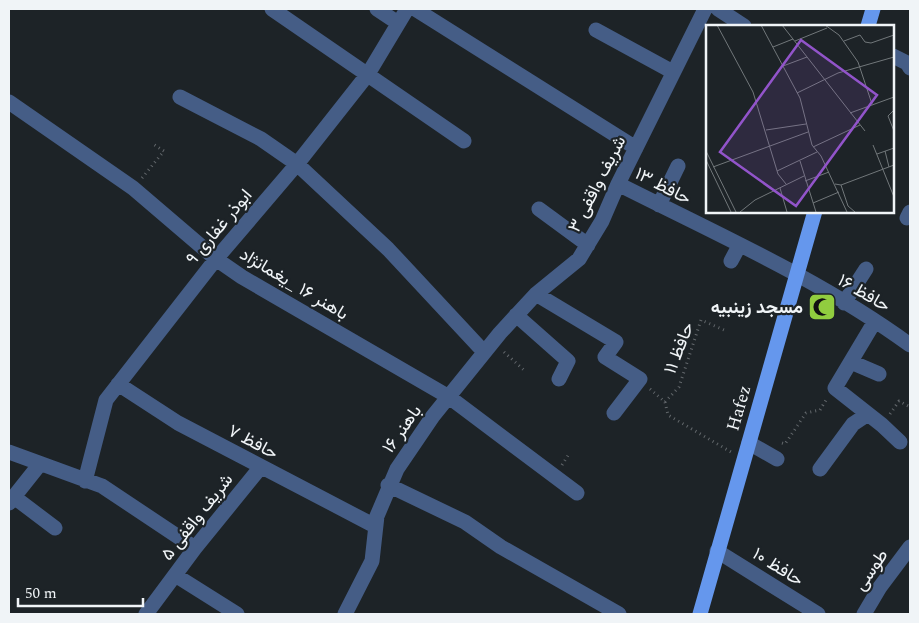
<svg xmlns="http://www.w3.org/2000/svg" width="919" height="623" viewBox="0 0 919 623" font-family="Spectral,Vazirmatn,serif">
<style>
.lines{fill:none;stroke-linecap:round;stroke-linejoin:round}
.path{stroke:#63686c;stroke-width:3;stroke-dasharray:1 4;stroke-linecap:butt}
.minor{stroke:#455d86;stroke-width:15}
.major{stroke:#6597ed;stroke-width:15}
.labels{text-anchor:middle;dominant-baseline:central;stroke-width:4.5;stroke-linejoin:round;paint-order:stroke}
.street-label{font-size:18px;fill:#f0f4f7;stroke:#1d2327}
.poi-label{font-size:18px;font-weight:bold;fill:#f0f4f7;stroke:#1d2327;text-anchor:end}
.inset-road{fill:none;stroke:#71777a;stroke-width:1}
.view{fill:#9254ca;fill-opacity:0.15;stroke:#9254ca;stroke-width:2.5}
.inset-edge{fill:none;stroke:#f0f4f7;stroke-width:2.5}
</style>
<rect width="100%" height="100%" fill="#1d2327"/>
<g class="lines">
<path class="path" d="M142,178L164,151L153,144
M504,352L525,371
M650,389L665,402L668,415L731,452
M665,402L679,387L701,320L724,330
M890,414L899,401L910,407
M782,443L785,444L806,413L820,410L826,400
M562,465L569,454"/>
<path class="minor" d="M272,9L464,141
M377,9L398,23
M415,9L636,148
M718,9L744,26
M596,30L673,72
M893,56L907,63L910,68
M180,97L261,139L297,164L388,249L484,352
M9,102L133,188L216,259L242,277L449,397L577,493
M618,184C717,234 821,280 910,345
M659,205L678,166
M539,209L588,245
M907,218L910,212
M731,261L739,246
M536,294L616,342L605,357L640,379L614,413
M844,303L866,269
M516,315L568,361L559,379
M875,321L835,388L882,425L900,442
M851,362L879,374
M118,384L178,423L375,526
M749,443L777,459
M9,452L102,486L195,548
M820,469L853,424L868,414
M85,481L106,400L216,259L297,164L368,74L407,9
M388,485L465,522L501,547L619,614
M14,497L55,528
M9,503L40,464
M717,551L818,614
M175,575L237,614
M146,614L195,548L260,468
M345,614L372,561L377,516L397,469L433,416L500,333L536,294L579,259L602,221L618,184L705,9
M864,614L880,587L910,547"/>
<path class="major" d="M868,26L873,9
M700,614L815,211"/>
</g>
<defs>
<g id="mosque-square" transform="scale(1.4375)"><rect x="-9" y="-9" width="18" height="18" rx="4" fill="#91cd3f" stroke="#1d2327"/><path d="M3.5-4.9A6 6 0 1 0 3.5 4.9A5 5 0 1 1 3.5-4.9Z" fill="#111"/></g>
</defs>
<g fill-rule="evenodd">
<use href="#mosque-square" x="822" y="307"/>
</g>
<g class="labels">
<g class="street-label">
<text transform="translate(597 184) rotate(-63)">شریف واقفی ۳</text>
<text transform="translate(663 186) rotate(27)">حافظ ۱۳</text>
<text transform="translate(219 227) rotate(-50)">ابوذر غفاری ۹</text>
<text transform="translate(294 284) rotate(31)">باهنر ۱۶ _یغمانژاد</text>
<text transform="translate(864 293) rotate(30)">حافظ ۱۶</text>
<text transform="translate(679 348) rotate(-69)">حافظ ۱۱</text>
<text transform="translate(739 408) rotate(-74)">Hafez</text>
<text transform="translate(402 429) rotate(-55)">باهنر ۱۶</text>
<text transform="translate(253 442) rotate(28)">حافظ ۷</text>
<text transform="translate(197 517) rotate(-52)">شریف واقفی ۵</text>
<text transform="translate(778 567) rotate(32)">حافظ ۱۰</text>
<text transform="translate(871 570) rotate(-55)">طوسی</text>
</g>
<g class="poi-label">
<text x="803" y="307">مسجد زینبیه</text>
</g>
</g>
<g transform="translate(706 25)">
<rect width="188" height="188" fill="#1d2327"/>
<path class="inset-road" d="M11,0L47,67L72,149L80,159M55,0L94,73L106,120L115,131L141,187M76,0L159,106M119,0L133,10L152,37L166,79M89,16L121,3M138,16L154,10L159,17L165,18L188,10M67,22L87,14M77,41L101,32M91,68L132,48L188,32M188,85L182,91L188,106M144,88L188,72M60,105L100,99M167,120L188,172M107,122L154,100M0,126L30,187M179,126L183,142M171,129L188,123M0,135L25,187M94,136L110,187M7,142L102,107M71,146L111,127M99,156L123,147M129,159L135,160L142,181L149,187M135,160L188,140M74,163L81,187M107,178L133,167M34,187L49,175L98,151"/>
<path class="view" d="M95,15L171,70L90,181L14,127Z"/>
<rect width="188" height="188" class="inset-edge"/>
</g>
<rect width="919" height="623" fill="none" stroke="#f0f4f7" stroke-width="20"/>
<path d="M18 598v8h125v-8" fill="none" stroke="#f0f4f7" stroke-width="2.5"/>
<text x="25" y="598" font-size="15" fill="#f0f4f7" stroke="#1d2327" stroke-width="4" paint-order="stroke">50 m</text>
</svg>
